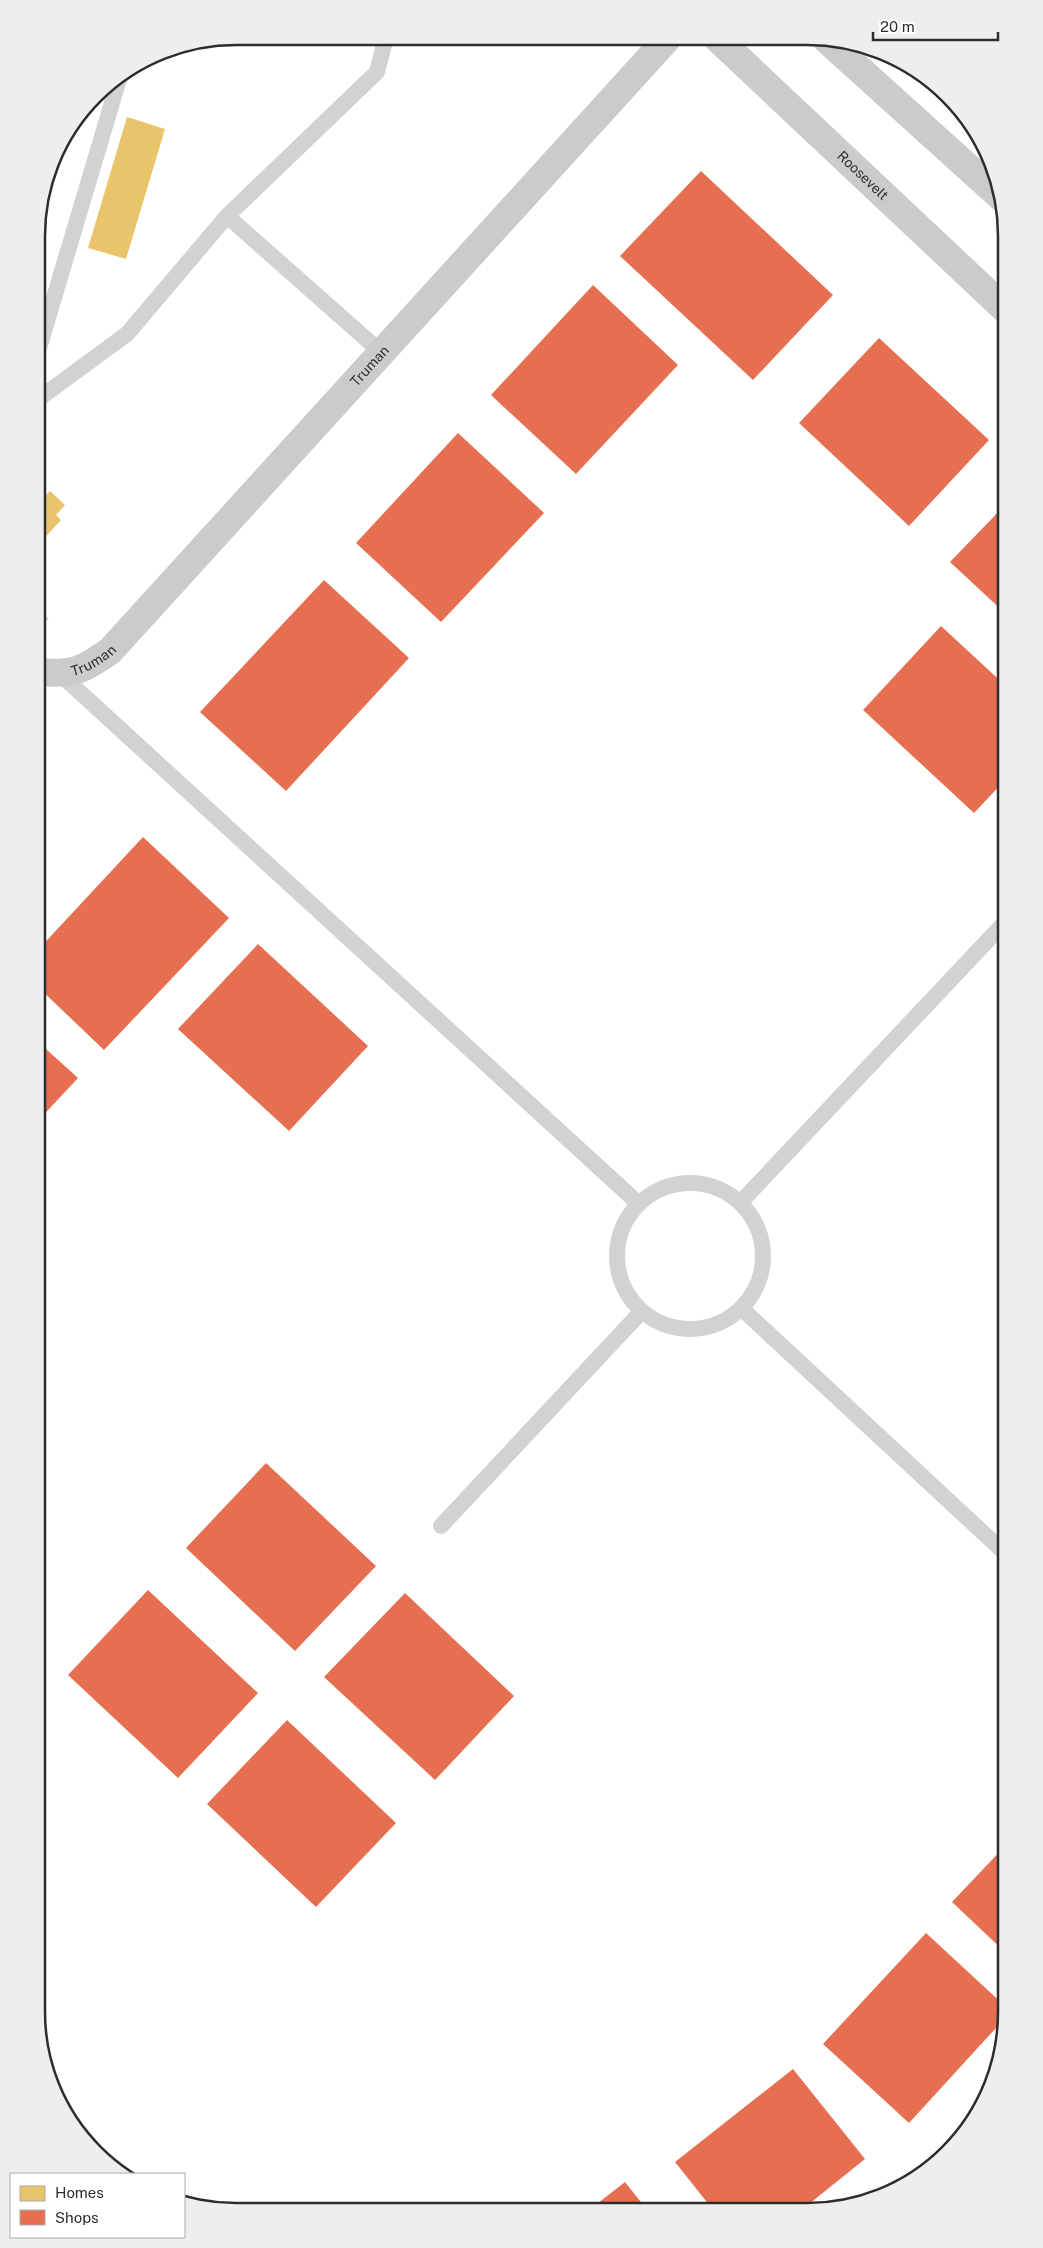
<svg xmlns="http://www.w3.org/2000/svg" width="1043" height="2248" viewBox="0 0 1043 2248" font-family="'Public Sans',sans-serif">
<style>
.homes{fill:#e9c46a}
.shops{fill:#e76f51}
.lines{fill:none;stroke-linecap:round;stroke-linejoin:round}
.path{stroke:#d2d2d2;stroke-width:3;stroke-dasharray:2.5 2.5;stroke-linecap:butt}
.lane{stroke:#d2d2d2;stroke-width:16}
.secondary{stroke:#cbcbcb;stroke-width:28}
.labels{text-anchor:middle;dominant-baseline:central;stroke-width:5;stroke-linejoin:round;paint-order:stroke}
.street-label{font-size:14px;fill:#2d2d2d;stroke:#fff}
.rim{fill:none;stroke:#2d2d2d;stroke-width:2.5}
</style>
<rect width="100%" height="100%" fill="#fff"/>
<path class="homes" d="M127,117L165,129L126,259L88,248Z
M67,135L37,234V222L57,148Z
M50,491L65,505L56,515L61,520L37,546V496L41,500Z"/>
<path class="shops" d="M701,171L833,295L753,380L620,256Z
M593,285L678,365L576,474L491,395Z
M879,338L989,440L909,526L799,423Z
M458,433L544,513L441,622L356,543Z
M1007,503V615L950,562Z
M324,580L409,658L286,791L200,712Z
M941,626L1007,687V778L974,813L863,710Z
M143,837L229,918L104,1050L37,986V951Z
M258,944L368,1046L289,1131L178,1029Z
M36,1040L78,1078L36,1123Z
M266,1463L376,1566L295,1651L186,1548Z
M148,1590L258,1693L178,1778L68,1675Z
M405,1593L514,1696L435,1780L324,1677Z
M287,1720L396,1823L316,1907L207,1804Z
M1006,1845V1953L952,1902Z
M926,1933L1006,2007V2017L909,2123L823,2044Z
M793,2069L865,2159L799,2212L714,2211L675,2162Z
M625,2182L648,2211L589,2210Z"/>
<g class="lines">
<path class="path" d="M37,614L48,619"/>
<path class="lane" d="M227,216L382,353
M37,355L120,76
M37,400L127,334L227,216L377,72L386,37
M60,674L639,1204
M617 1256a73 73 0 1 1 146 0a73 73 0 1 1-146 0Z
M740,1203L1007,920
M741,1308L1006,1554
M441,1526L642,1311"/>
<g class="secondary">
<path id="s1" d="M718,39L1007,311"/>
<path d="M827,40L1002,198"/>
<path id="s2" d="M37,672C72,675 82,671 110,651L667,39"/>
</g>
</g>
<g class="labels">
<g class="street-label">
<text stroke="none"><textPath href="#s1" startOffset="199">Roosevelt</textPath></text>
<text stroke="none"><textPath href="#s2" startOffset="464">Truman</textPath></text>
<text stroke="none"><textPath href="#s2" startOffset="59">Truman</textPath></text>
</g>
</g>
<path d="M0 0H1043V2248H0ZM236 45H807A191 191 0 0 1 998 236V2012A191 191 0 0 1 807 2203H236A191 191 0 0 1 45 2012V236A191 191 0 0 1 236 45Z" fill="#eee" fill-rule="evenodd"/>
<path class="rim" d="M236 45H807A191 191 0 0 1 998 236V2012A191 191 0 0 1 807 2203H236A191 191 0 0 1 45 2012V236A191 191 0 0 1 236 45Z"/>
<rect x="10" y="2173" width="175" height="65" fill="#ffffff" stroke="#ababab"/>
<rect x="20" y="2186" width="25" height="15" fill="#e9c46a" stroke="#ababab"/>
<text x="55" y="2198" font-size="15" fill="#2d2d2d">Homes</text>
<rect x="20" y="2210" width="25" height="15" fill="#e76f51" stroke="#ababab"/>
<text x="55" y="2223" font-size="15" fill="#2d2d2d">Shops</text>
<path d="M873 32v8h125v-8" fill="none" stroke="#2d2d2d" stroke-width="2.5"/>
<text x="880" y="32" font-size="15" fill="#2d2d2d" stroke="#ffffff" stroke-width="4" paint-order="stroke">20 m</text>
</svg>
